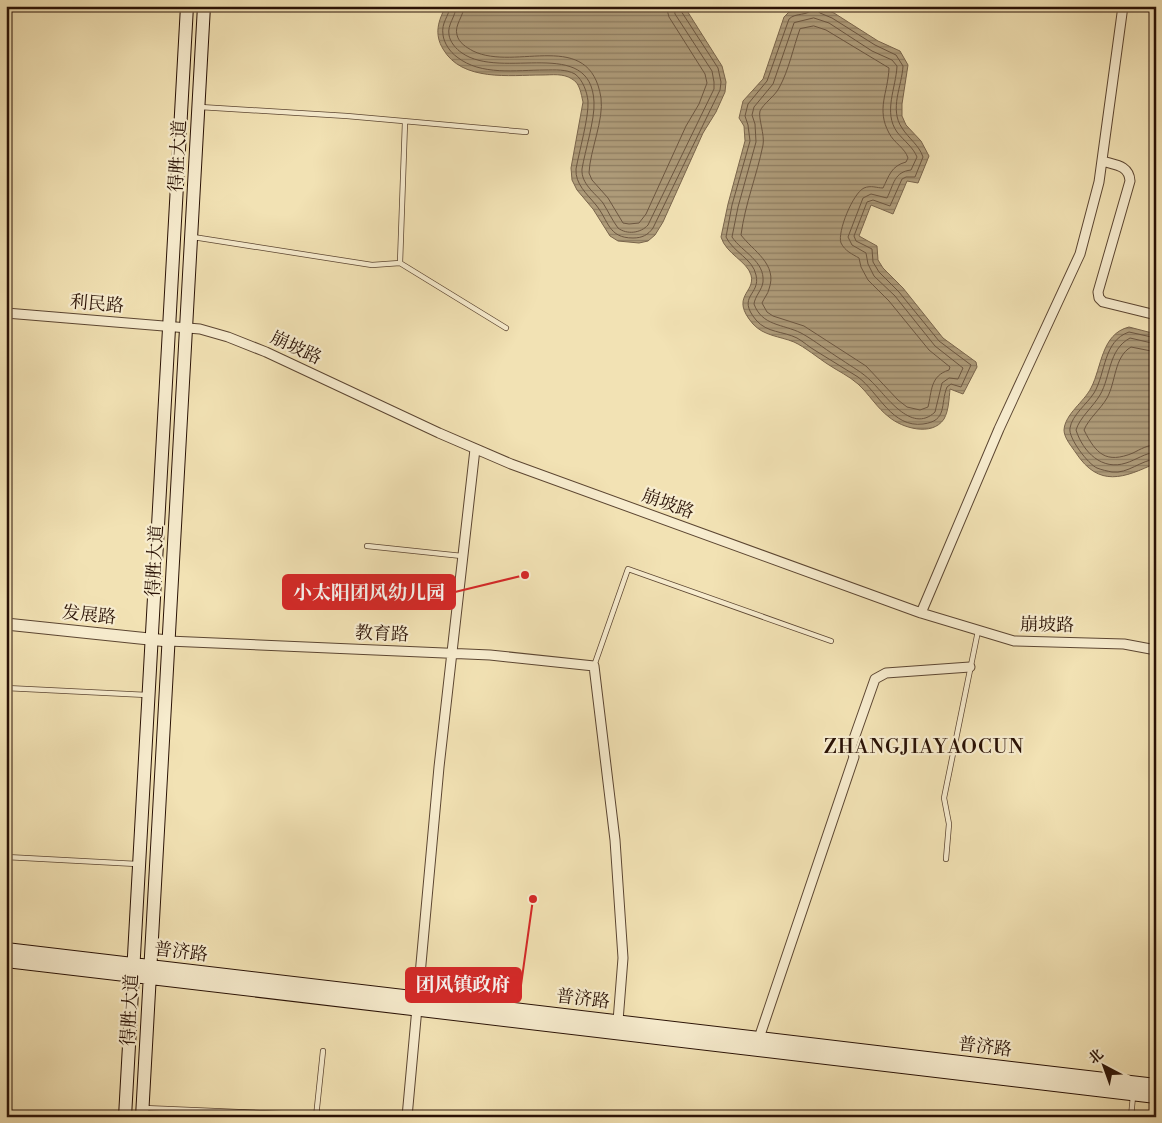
<svg xmlns="http://www.w3.org/2000/svg" width="1162" height="1123" viewBox="0 0 1162 1123" font-family="'Libre Bodoni','Noto Serif SC',serif">
<style>
.water{fill:url(#water-rules);stroke:#79644b}
.lines{fill:none;stroke-linecap:round;stroke-linejoin:round}
.shore{stroke:#6c5640;stroke-width:1}
.service-casing{stroke:#5c4632;stroke-width:6}
.minor-casing{stroke:#5c4632;stroke-width:11}
.tertiary-casing{stroke:#5c4632;stroke-width:13}
.secondary-casing{stroke:#2a1206;stroke-width:14}
.service{stroke:#f7ecce;stroke-width:4.5}
.minor{stroke:#f7ecce;stroke-width:9}
.tertiary{stroke:#f7ecce;stroke-width:11}
.secondary{stroke:#f7ecce;stroke-width:12}
.labels{text-anchor:middle;dominant-baseline:central;stroke-width:4.5;stroke-linejoin:round;paint-order:stroke}
.street-label{font-size:18px;fill:#2a1206;stroke:#f7ecce}
.quarter-label{font-size:20px;letter-spacing:1px;fill:#2a1206;stroke:#f7ecce}
.leader{fill:none;stroke:#d62828;stroke-width:2}
.callout-dot{fill:#d62828;stroke:#f7ecce;stroke-width:2}
.callout{fill:#d62828;stroke:#d62828;stroke-width:2}
.callout-label{font-size:19px;text-anchor:middle;font-weight:bold;fill:#fff}
</style>
<defs>
<pattern id="water-rules" width="6" height="5" patternUnits="userSpaceOnUse" patternTransform="scale(1.25)"><rect width="6" height="5" fill="#ae9b79"/><path d="M0 2.5h6" fill="none" stroke="#8e7d61"/></pattern>
</defs>
<rect width="100%" height="100%" fill="#f2e2b4"/>
<filter id="stains"><feTurbulence type="fractalNoise" baseFrequency=".004" numOctaves="4"/><feColorMatrix values="0 0 0 0 .2 0 0 0 0 .09 0 0 0 0 .02 0 0 0 .5 -.17"/></filter>
<radialGradient id="worn" r=".72"><stop offset=".6" stop-color="#630" stop-opacity="0"/><stop offset="1" stop-color="#630" stop-opacity=".3"/></radialGradient>
<path class="water" d="M446,6H684L722,66L726,82L725,92L716,112L703,133L663,222L655,235L648,241L639,243L618,241L610,236L593,209L577,190L572,180L571,168L583,102C581,94 580,83 572,79C563,73 552,75 542,75C510,75 462,82 443,49C434,34 438,21 446,6Z
M819,7L834,13L878,41L900,51L908,65L902,104V116L906,125L921,141L929,156L918,183L907,181L893,214L871,205L859,236L877,246L878,260L883,268L903,288L943,338L976,362L977,367L963,394L950,389C949,398 949,410 944,419C932,437 902,428 889,417C877,408 869,394 858,384C849,376 838,371 829,365C818,358 805,347 794,342C779,336 764,336 753,324C729,296 756,293 751,275C747,261 726,254 721,237L728,204L745,141L744,126L739,118L743,101L763,79L784,17L789,12Z
M1129,327L1156,334V463C1124,478 1099,488 1076,453C1072,447 1064,438 1064,430C1065,414 1084,402 1091,388C1102,367 1101,334 1129,327Z"/>
<g class="lines">
<path class="shore" d="M450,6C449,17 441,22 443,35C444,43 450,52 457,57C481,76 516,70 545,70C555,70 566,69 575,74C583,80 587,92 588,101C589,117 579,152 576,169C575,184 587,194 596,205C609,221 608,238 633,238C642,238 648,235 653,228L720,90L721,82L718,68L681,11L680,6
M456,6C456,17 447,24 449,35C450,42 456,49 462,53C502,81 591,35 594,102C595,119 585,151 582,169C581,184 595,193 603,203C608,211 612,220 618,228C627,235 641,233 648,225L714,89V82L712,71L675,14L674,6
M464,6C464,16 454,25 457,35C459,43 466,47 473,51C516,72 590,27 601,98C604,120 590,150 589,173L592,180L608,198L623,223L629,224L639,223L646,214L686,126L699,104L707,83L705,74L669,17L666,6
M814,8L820,13L832,18L875,45L896,55L903,66C902,86 889,109 902,128C909,139 919,145 923,157L915,177H906L902,179L890,206L873,200L867,202L854,236L856,241L872,249L873,262L879,272L899,292L939,341L971,365L961,387L951,384L947,387C940,404 948,421 923,424C892,428 879,393 858,377C844,368 830,360 816,351C809,347 804,342 797,338C783,331 767,333 756,320C736,296 761,295 756,275C753,259 733,252 726,237L732,205L750,141L748,125L745,116L748,104L767,81L789,19C796,12 807,17 814,8Z
M814,18L829,23L872,51L892,60L897,66C896,88 883,112 897,132C904,141 913,147 917,157L911,170C894,172 894,184 887,198L871,194L863,198L848,237L852,245L866,253L868,264L874,276L895,296L935,346L963,368L958,379L949,378L942,383L935,412C911,435 885,394 871,381C862,372 852,367 842,360C829,352 814,340 801,333C783,324 762,326 754,304C755,296 762,290 763,282C765,261 742,252 732,237L738,207L756,142L755,124L752,115L754,107L773,84L794,23Z
M814,26L826,30L889,68C888,93 876,109 889,133C894,143 905,148 908,158L906,162C891,166 889,176 883,188C877,188 871,185 864,188C853,193 837,232 841,243C845,251 852,254 859,258L861,267L868,280L889,301L929,350L950,367L949,370C930,376 932,391 928,407L920,410L907,407L898,400L866,366L804,326L773,316L767,312L762,303C764,298 768,294 769,289C778,264 753,251 741,235C745,204 757,175 763,145C765,135 758,118 760,111C763,104 775,96 779,88C789,70 793,48 800,29Z
M1156,338L1129,332C1103,341 1106,373 1094,393C1087,404 1072,415 1070,428C1068,438 1088,464 1097,468C1102,470 1107,471 1112,472C1128,474 1141,460 1156,459
M1156,344L1130,338C1108,350 1111,376 1100,395C1093,407 1080,417 1076,430C1083,452 1102,471 1126,463C1136,460 1145,453 1156,452
M1156,352L1131,347C1114,357 1116,382 1107,398C1100,410 1089,418 1084,430C1096,454 1106,464 1133,453C1141,449 1147,445 1156,445"/>
<g class="service-casing">
<path id="service" d="M200,107L347,116L526,132
M193,237L372,265L400,263L506,328
M400,263L405,122
M367,546L462,556
M594,666L628,569L831,641
M6,688L147,695
M6,857L137,864
M946,859L949,824L944,798L978,631
M6,1098L7,1085
M144,1108L282,1114
M316,1117L323,1051
M1131,1117L1133,1096"/>
</g>
<g class="minor-casing">
<path id="minor" d="M1102,161C1115,165 1129,165 1130,181L1098,292L1099,298L1103,302L1156,315
M6,313L200,329L228,337L266,352L439,433L511,464L921,613L1014,641L1124,644L1156,650
M921,613L999,429L1080,254L1099,182L1123,6
M168,641L490,655L594,666L615,840L623,958L618,1021
M759,1038L854,757L851,747L875,679L886,673L970,667
M407,1117L439,767L475,449"/>
</g>
<g class="tertiary-casing">
<path id="tertiary" d="M6,624L168,641"/>
</g>
<g class="secondary-casing">
<path id="secondary" d="M6,949L1156,1085
M6,961L1156,1097
M125,1117L187,6
M142,1117L204,6"/>
</g>
<use href="#service" class="service"/>
<use href="#minor" class="minor"/>
<use href="#tertiary" class="tertiary"/>
<use href="#secondary" class="secondary"/>
</g>
<g class="labels">
<g class="street-label">
<text transform="translate(178 156) rotate(-87)">得胜大道</text>
<text transform="translate(97 304) rotate(5)">利民路</text>
<text transform="translate(296 348) rotate(25)">崩坡路</text>
<text transform="translate(668 504) rotate(20)">崩坡路</text>
<text transform="translate(155 561) rotate(-87)">得胜大道</text>
<text transform="translate(89 615) rotate(6)">发展路</text>
<text transform="translate(1047 625) rotate(1)">崩坡路</text>
<text transform="translate(382 634) rotate(2)">教育路</text>
<text transform="translate(181 952) rotate(7)">普济路</text>
<text transform="translate(583 999) rotate(7)">普济路</text>
<text transform="translate(130 1010) rotate(-87)">得胜大道</text>
<text transform="translate(985 1047) rotate(7)">普济路</text>
</g>
<g class="quarter-label">
<text x="924" y="747">ZHANGJIAYAOCUN</text>
</g>
</g>
<path class="leader" d="M525 575L455 592M533 899L521 985"/>
<g class="callout-dot">
<circle cx="525" cy="575" r="5"/>
<circle cx="533" cy="899" r="5"/>
</g>
<g class="callout">
<rect x="283" y="575" width="172" height="34" rx="5"/>
<rect x="406" y="968" width="115" height="34" rx="5"/>
</g>
<g class="callout-label">
<text x="369" y="599">小太阳团风幼儿园</text>
<text x="463" y="991">团风镇政府</text>
</g>
<rect width="1162" height="1123" fill="none" stroke="#f2e2b4" stroke-width="25"/>
<rect x="8" y="8" width="1147" height="1108" fill="none" stroke="#2a1206" stroke-width="2.5"/>
<rect x="12" y="12" width="1137" height="1098" fill="none" stroke="#2a1206"/>
<g transform="translate(1104 1066) rotate(319)" stroke="#f7ecce" stroke-width="4" paint-order="stroke">
<path d="M0-4L9 19L0 12L-9 19Z" fill="#2a1206"/>
<text y="-8" font-size="14" font-weight="bold" text-anchor="middle" fill="#2a1206">北</text>
</g>
<rect width="100%" height="100%" filter="url(#stains)"/>
<rect width="100%" height="100%" fill="url(#worn)"/>
</svg>
